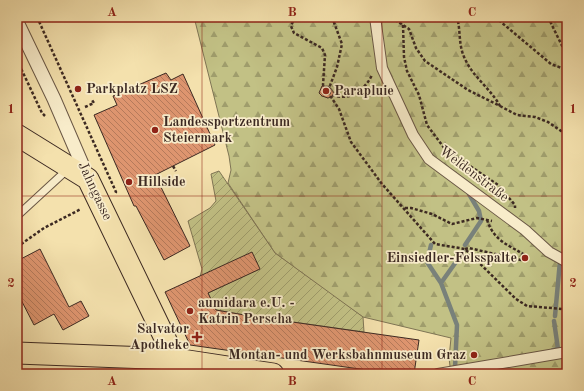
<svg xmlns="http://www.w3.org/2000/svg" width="584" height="391" viewBox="0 0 584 391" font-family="'Old Standard TT',serif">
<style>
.forest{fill:url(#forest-firs);stroke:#7f7554;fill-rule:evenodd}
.garden{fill:url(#garden-furrows);stroke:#7f7554}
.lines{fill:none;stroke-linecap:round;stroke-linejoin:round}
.stream{stroke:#79817a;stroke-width:4.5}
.building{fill:url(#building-back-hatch);stroke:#3c2922}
.service-casing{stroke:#6a5745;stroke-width:9}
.pedestrian-casing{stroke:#6a5745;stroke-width:12}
.minor-casing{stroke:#6a5745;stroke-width:15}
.primary-casing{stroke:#3c2922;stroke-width:23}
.path{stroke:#3c2922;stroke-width:2.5;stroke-dasharray:3 2;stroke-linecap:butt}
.service{stroke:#f8ecca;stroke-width:7}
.pedestrian{stroke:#f8ecca;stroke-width:10}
.minor{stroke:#f8ecca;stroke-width:13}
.primary{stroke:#f4e1ad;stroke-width:21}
.grid{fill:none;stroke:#8f2418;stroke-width:1;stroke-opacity:0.55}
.poi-dot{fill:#8f2418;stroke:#f8ecca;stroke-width:1.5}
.labels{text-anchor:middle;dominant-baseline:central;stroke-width:3.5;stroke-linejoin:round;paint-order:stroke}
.poi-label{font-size:14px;font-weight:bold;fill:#3c2922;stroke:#f8ecca;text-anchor:start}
.street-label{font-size:14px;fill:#3c2922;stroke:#f8ecca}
.neatline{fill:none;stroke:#8f2418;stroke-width:1.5}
.grid-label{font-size:13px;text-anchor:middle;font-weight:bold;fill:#8f2418}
</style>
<defs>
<pattern id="forest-firs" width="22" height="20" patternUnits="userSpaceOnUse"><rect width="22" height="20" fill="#c2c185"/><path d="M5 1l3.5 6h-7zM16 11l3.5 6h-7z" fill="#9f9d6c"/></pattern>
<pattern id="garden-furrows" width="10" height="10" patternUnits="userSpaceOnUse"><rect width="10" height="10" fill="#c2c185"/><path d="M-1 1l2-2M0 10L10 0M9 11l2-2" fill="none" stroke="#9f9d6c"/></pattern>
<pattern id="building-back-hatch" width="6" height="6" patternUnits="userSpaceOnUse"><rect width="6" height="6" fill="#de956f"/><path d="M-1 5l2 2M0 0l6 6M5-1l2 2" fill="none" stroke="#b57a5b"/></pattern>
</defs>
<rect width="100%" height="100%" fill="#f4e1ad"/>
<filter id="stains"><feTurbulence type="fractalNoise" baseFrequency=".005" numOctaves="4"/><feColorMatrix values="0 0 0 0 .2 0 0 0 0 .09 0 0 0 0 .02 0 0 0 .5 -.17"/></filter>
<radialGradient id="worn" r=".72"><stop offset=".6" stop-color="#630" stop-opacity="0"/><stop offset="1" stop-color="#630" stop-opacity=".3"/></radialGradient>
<path class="forest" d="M194,17H567V374H451L449,358L451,338L363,317L330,294L275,253L228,183L231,170L229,156ZM324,86C328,85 332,87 333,92L328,98L320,94V91Z"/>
<path class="garden" d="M219,171L275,253L363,317L364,332L250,316L216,310L208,293L259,269L200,277L202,269L188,221L210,208L216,201L211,174Z"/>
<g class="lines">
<path class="stream" d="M431,245L427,262L441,283
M465,245L481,221L479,211L469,194
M555,316L560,261
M553,350L558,349L554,321
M455,368L457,325L441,283L463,252"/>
</g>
<path class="building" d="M166,73L171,80L183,74L215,145L155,175L190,246L164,260L136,206H134L94,115L117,105L113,96Z
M322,86L329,87L336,95L328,98L322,96L319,93Z
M40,249L69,307L81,301L89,316L63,330L54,314L34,325L17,292V261Z
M252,252L260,269L208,293L216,310L250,316L419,340L414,374H395L190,345L165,292Z"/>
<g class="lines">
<g class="service-casing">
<path id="service" d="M17,216L68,169"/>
</g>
<g class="pedestrian-casing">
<path id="pedestrian" d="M375,17L382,68L413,135L429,159L525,230L549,252L567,262
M438,374L567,352"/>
</g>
<g class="minor-casing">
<path id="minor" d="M17,22L54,99L88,178"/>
</g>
<g class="primary-casing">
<path id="primary" d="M17,135L88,179L175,359L178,374
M17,353L175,359L273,374"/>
</g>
<path class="path" d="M37,17L116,192L115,194
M295,17L291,26L294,33L322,48L325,55L323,85L339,109L351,142L382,184L435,244L465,249L516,299L527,306L563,309L567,312
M391,17L409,29L416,48L425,61L468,90L500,106C491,89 473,77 465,59C458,45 461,31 457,17
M495,17L551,64L567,70
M548,17L567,56
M403,25L404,57L407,71L419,95L427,125L445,149L498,185L515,205V208
M17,60L42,113L45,116
M328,91L337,67L342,44L332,17
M328,92C345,104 364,92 372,75
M500,106L517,115L535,117L548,122L567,135
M85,107L94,103L92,100
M173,166L176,171
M405,208H411L432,214L452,224L477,218L492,221
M17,247L44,228L81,209
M465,249L469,248L521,260L527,259L528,257C510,245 495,243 487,220"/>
<use href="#service" class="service"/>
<use href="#pedestrian" class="pedestrian"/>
<use href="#minor" class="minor"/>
<use href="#primary" class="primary"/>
</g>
<path class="grid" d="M202,17V374M382,17V374M17,196H567"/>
<g class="poi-dot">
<circle cx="78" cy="89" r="4"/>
<circle cx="326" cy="91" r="4"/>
<circle cx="155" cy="130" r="4"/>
<circle cx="129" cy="182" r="4"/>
<circle cx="525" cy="258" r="4"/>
<circle cx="190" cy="311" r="4"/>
<path d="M195 331h4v4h4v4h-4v4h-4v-4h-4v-4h4z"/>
<circle cx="474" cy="355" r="4"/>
</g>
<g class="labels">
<g class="poi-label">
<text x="86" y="89">Parkplatz LSZ</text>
<text x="334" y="91">Parapluie</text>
<text x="163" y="122">Landessportzentrum<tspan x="163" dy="16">Steiermark</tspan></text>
<text x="137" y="182">Hillside</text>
<text x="517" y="258" text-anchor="end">Einsiedler-Felsspalte</text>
<text x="198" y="303">aumidara e.U. -<tspan x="198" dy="16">Katrin Perscha</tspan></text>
<text x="189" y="329" text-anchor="end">Salvator<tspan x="189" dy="16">Apotheke</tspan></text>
<text x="466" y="355" text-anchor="end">Montan- und Werksbahnmuseum Graz</text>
</g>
<g class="street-label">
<text transform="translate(474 174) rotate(37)">Weldenstraße</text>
<text transform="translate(95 191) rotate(65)">Jahngasse</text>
</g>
</g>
<rect width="584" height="391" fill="none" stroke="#f4e1ad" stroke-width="44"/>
<rect x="22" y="22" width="540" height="347" class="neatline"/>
<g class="grid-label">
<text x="112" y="16">A</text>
<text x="292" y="16">B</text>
<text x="472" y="16">C</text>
<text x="11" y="113">1</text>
<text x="573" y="113">1</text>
<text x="11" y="287">2</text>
<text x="573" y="287">2</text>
<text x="112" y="385">A</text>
<text x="292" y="385">B</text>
<text x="472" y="385">C</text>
</g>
<rect width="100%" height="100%" filter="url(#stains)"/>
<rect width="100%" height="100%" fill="url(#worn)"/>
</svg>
